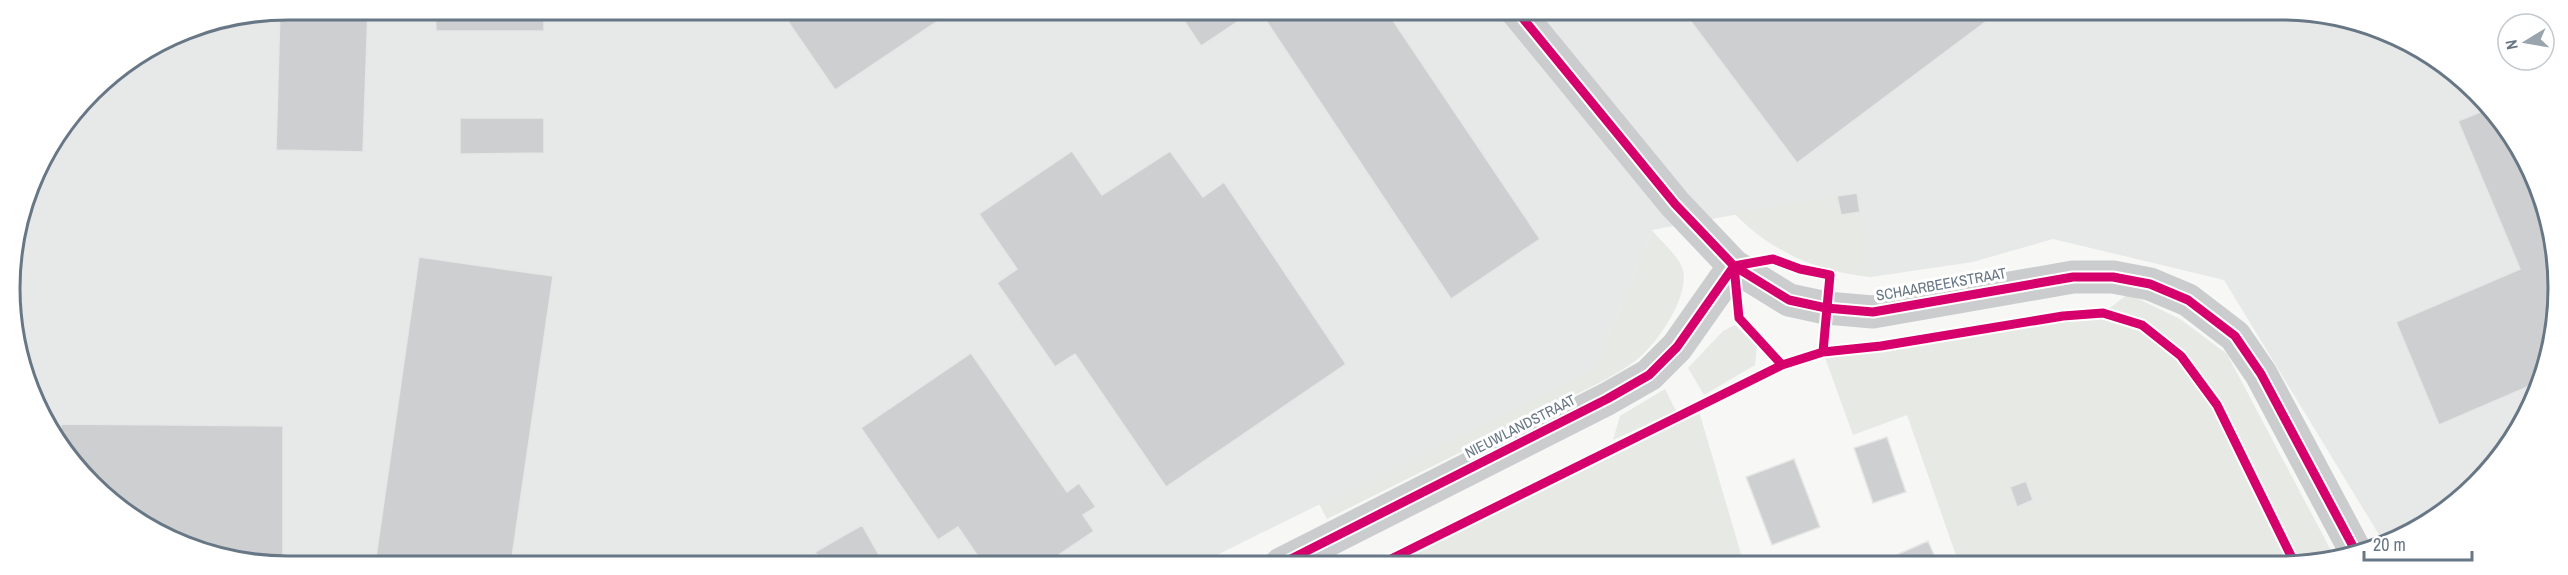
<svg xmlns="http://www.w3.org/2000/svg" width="2568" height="575" viewBox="0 0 2568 575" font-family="'Archivo Narrow',sans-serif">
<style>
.built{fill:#e7e8e8}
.green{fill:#e6e9e4}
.building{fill:#cecfd0;stroke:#e6e6e6;stroke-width:1.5}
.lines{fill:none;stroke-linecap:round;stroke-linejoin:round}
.street{stroke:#cbcccd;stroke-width:33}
.cycleway-casing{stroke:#fff;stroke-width:13}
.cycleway{stroke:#d6006c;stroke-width:9}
.labels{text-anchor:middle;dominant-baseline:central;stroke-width:6;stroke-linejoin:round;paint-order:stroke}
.street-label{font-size:15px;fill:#687785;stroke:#fff}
.rim{fill:none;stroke:#687785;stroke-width:3}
</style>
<rect width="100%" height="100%" fill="#f7f7f6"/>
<path class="built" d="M288,9L2317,11L2420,46L2502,118L2557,324L2530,411L2477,485L2403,537L2384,543L2224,280L2053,239L1973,262L1871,277L1858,192L1652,230L1595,368L1199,564H251L148,529L67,457L24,377L10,269L38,164L104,78L181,30Z"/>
<path class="green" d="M1859,192L1871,277C1818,272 1771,252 1734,213Z
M1652,230C1661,242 1679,256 1683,270C1689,296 1660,339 1641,356C1631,365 1618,372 1607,379L1327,519L1319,504L1595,368Z
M2128,294L2180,319L2227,354L2335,558L2316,564H1959L1907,415L1853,435L1823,352L1881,346L2012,322L2103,313Z
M1735,325L1757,346L1755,365L1704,395L1688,368L1723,331Z
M1665,389L1676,411L1613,440L1620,416Z
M1698,408L1744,564H1381L1629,439Z"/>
<path class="building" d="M288,9H368L363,152L276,150L280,10Z
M435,9H577V18L544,17V31H436Z
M780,10H954L835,90Z
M1177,10H1255L1201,46Z
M1259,10H1386L1540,239L1451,299Z
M1683,11H1982L1988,20L1797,163Z
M2490,108L2502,118L2550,216L2557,324L2539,382L2439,425L2396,322L2520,269L2458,121Z
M460,118H544V153L460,154Z
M1072,151L1102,195L1170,151L1203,197L1224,182L1346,364L1166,487L1075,354L1055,367L997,283L1017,269L979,214Z
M1857,193L1860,212L1841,215L1837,196Z
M419,257L553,276L511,564H375Z
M971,353L1067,492L1079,483L1096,507L1083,515L1094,531L1045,564H983L958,527L938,540L861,428Z
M61,424L283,426V563L251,564L148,529L67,457L61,446Z
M1887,437L1906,492L1873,503L1854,448Z
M1794,459L1820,527L1772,545L1746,477Z
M2026,481L2033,500L2017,507L2010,487Z
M862,525L883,562L880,564H822L815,552Z
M1928,541L1938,564H1876Z"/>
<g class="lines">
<path class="street" d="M1516,10L1675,204L1734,266L1789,300L1826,308L1873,312L2073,277H2113L2150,284L2188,300L2235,336L2261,374L2356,552
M1281,564L1607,399L1649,375L1677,347L1734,266"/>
<g class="cycleway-casing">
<path id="cycleway" d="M1516,10L1675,204L1734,266L1789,300L1826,308L1873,312L2073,277H2113L2150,284L2188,300L2235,336L2261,374L2356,552
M1734,266L1773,259L1800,269L1830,275L1823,352
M1734,266L1739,318L1782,365
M1281,564L1607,399L1649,375L1677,347L1734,266
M1381,564L1782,365L1823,352L1881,346L2063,316L2103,313L2142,325L2181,356L2217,405L2295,564"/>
</g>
<use href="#cycleway" class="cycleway"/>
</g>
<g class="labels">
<g class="street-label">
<text transform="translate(1941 284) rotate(-10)">SCHAARBEEKSTRAAT</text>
<text transform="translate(1520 426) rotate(-27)">NIEUWLANDSTRAAT</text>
</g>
</g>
<path d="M0 0H2568V575H0ZM288 20H2280A268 268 0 0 1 2548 288V288A268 268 0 0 1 2280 556H288A268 268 0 0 1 20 288V288A268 268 0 0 1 288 20Z" fill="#fff" fill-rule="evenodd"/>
<path class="rim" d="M288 20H2280A268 268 0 0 1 2548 288V288A268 268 0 0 1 2280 556H288A268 268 0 0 1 20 288V288A268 268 0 0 1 288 20Z"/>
<g transform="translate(2526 42) rotate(259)"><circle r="28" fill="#ffffff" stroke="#c3c9ce" stroke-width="1.5"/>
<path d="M0-4.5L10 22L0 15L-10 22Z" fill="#9aa4ad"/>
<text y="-9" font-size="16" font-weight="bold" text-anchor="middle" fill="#687785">N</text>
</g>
<path d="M2364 551v9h108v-9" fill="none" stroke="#687785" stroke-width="3"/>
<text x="2373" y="551" font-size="18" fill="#687785" stroke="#ffffff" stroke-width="4.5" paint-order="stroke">20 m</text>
</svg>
